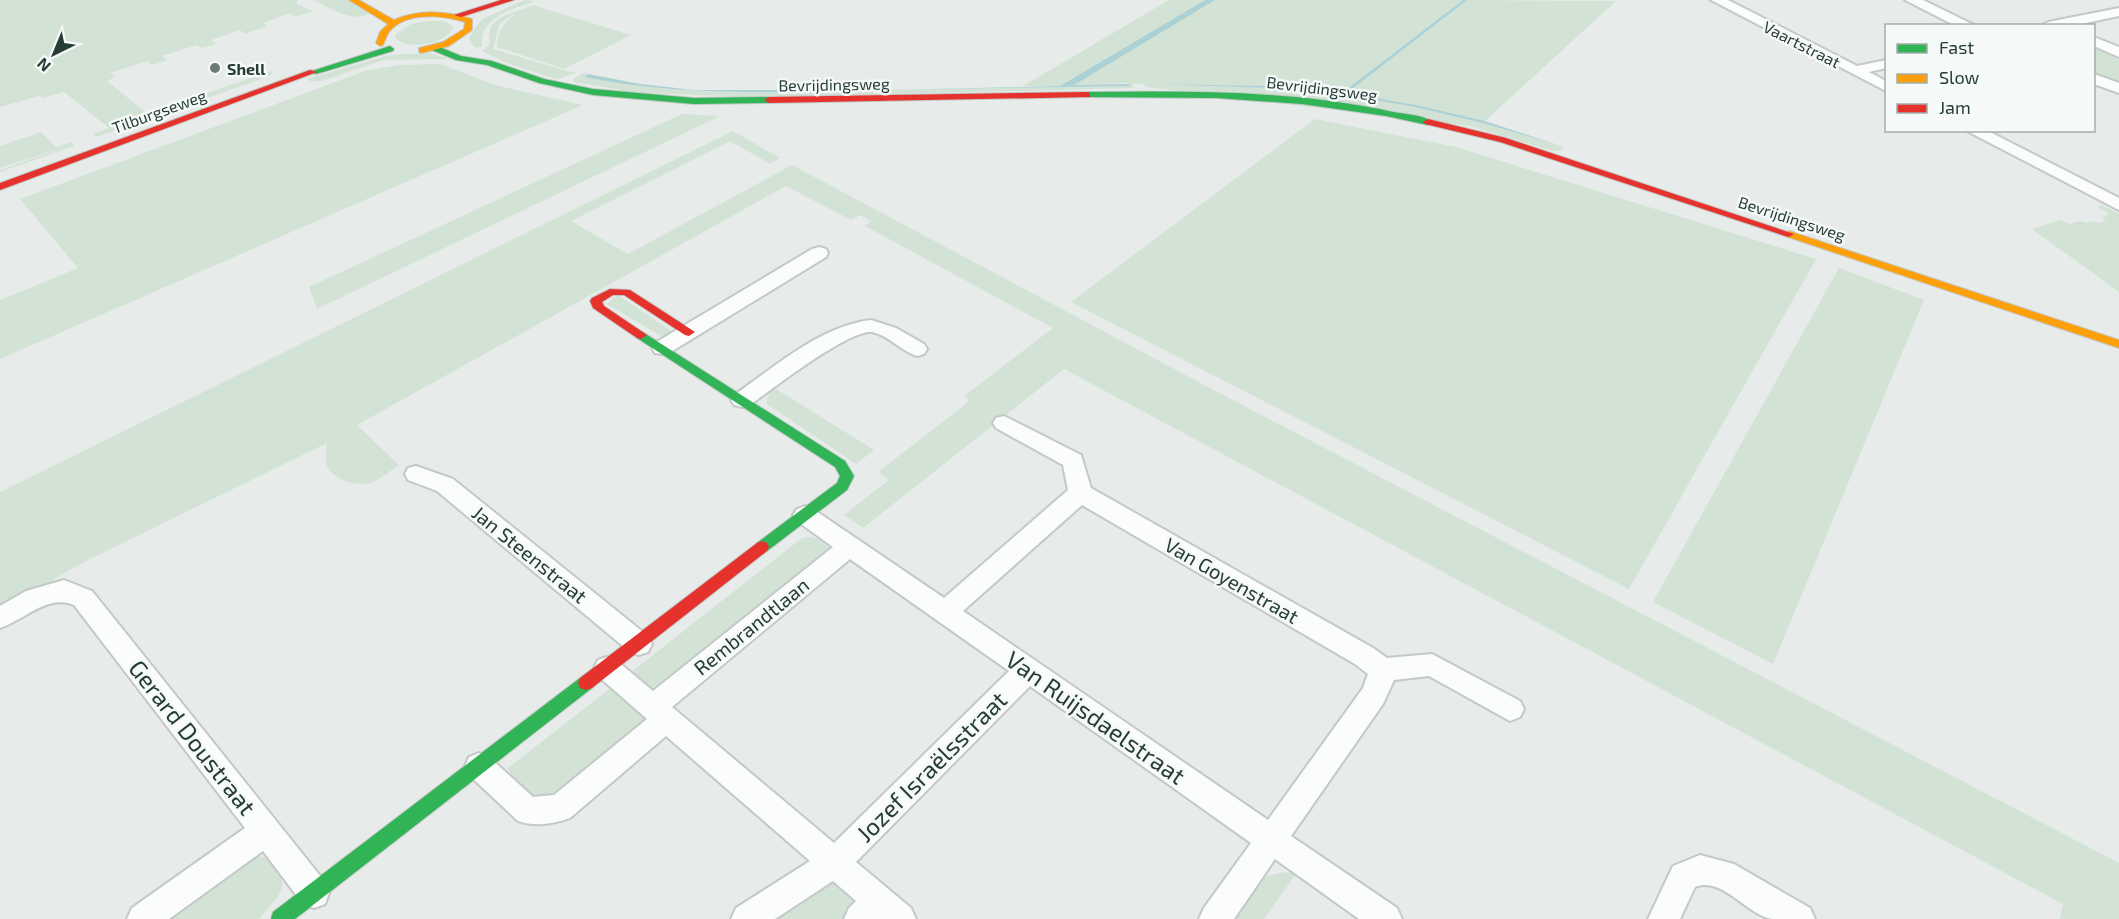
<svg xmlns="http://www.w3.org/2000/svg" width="2119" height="919" viewBox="0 0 2119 919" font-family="'Exo 2',sans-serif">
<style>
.green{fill:#d2e3d6}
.water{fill:#acd1d5}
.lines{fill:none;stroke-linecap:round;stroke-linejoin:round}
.street-casing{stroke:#c4c8c6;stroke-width:4}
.fast-casing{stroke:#c2c8c6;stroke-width:2}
.slow-casing{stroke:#c2c8c6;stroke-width:2}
.jam-casing{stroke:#c2c8c6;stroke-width:2}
.street{fill:#fbfcfc;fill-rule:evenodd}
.fast{fill:#30b455;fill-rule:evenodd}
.slow{fill:#ff9f0a;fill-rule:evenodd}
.jam{fill:#e5322d;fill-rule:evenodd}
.poi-dot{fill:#6a7a75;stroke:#f5f9f7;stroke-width:2}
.labels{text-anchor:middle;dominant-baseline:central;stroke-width:5;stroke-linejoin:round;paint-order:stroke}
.far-street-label{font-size:16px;fill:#263d36;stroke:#f5f9f7}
.far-poi-label{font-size:16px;font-weight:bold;fill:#263d36;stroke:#f5f9f7;text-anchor:start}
.street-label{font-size:20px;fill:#263d36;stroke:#f5f9f7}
.near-street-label{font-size:24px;fill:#263d36;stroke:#f5f9f7}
</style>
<rect width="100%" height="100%" fill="#e7ebe9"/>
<path class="green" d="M0,0H298L297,4L313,11L296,17L290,13L263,23L268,26L245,34L240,30L211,40L216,44L202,48L197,45L162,56L167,60L152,65L147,61L111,73L115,77L107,81L149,115L145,120L96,137L93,134L109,128L64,92L43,98L39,96L0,107Z
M313,0H347L370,13C352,24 331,8 313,0Z
M525,0L535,1C512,10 480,16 482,46L477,48L473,46L469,38L477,25L484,18Z
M1169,0H1205L1060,86H1023Z
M1215,0H1463L1342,93L1271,86L1148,84L1270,88L1345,95L1415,107L1483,123L1564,147L1561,150L1553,151L1470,126L1145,87L1144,84H1133V88L889,94L888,90L1128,86V83L1072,85Z
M1467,0L1616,1L1485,121L1416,105L1347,93Z
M534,5L539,7L631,35L564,69L497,47C498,32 502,24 515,15L513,14L499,25L493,49L570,72H577L559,79L549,77L504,62L482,51L489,45C490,40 489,34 490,29C494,15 523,10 534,5Z
M428,21H444L452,26L453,29C443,44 409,51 395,38L396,34L411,24Z
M2094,45L2119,57V86L2094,76Z
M429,53L448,59L383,60L322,81H310L307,79L389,55Z
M440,64L495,85L583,105L0,359V300L78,268L20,199L365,71L399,65Z
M271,71L274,72L269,76L177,109L169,108L173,105Z
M584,73C649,93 730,93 806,92C828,91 853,94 874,90V94L760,97L639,93L574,82L573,79Z
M682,114L720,116L317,309L309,287Z
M1315,119L1456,147L1816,259L1629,589L1071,302Z
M733,131L780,158L770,164L730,141L571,221L628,254L792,165L1208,387L2119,863V919H2060L2063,904L1064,369L863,528L844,515L889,480L878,472L966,404L969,399L964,396L1053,328L865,226L871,221L860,215L851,220L786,186L357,425L399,465C390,471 380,480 370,483C356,487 334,480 327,466C324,458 327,450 327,443L84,562L0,610V492Z
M41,132L56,147L72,142L74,146L0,172V170L70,145L0,168V146Z
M2102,205L2119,214V292L2032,229L2060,220L2069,224L2080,221L2085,223L2094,221L2098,223L2106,220L2102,217L2110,214L2097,207Z
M1839,268L1924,300L1773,664L1653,602Z
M618,295L674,333L664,338L607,304Z
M773,387L874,450L856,464L767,404V398Z
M807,537L819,539L835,551L654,698L630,673L802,538Z
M612,687L646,714L645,722L557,796C550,796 543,798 536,797C526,795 511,777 508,768Z
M251,855L270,858C292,889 281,892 259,919H153Z
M1285,872L1296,874L1264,919H1233L1266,876Z
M833,881L839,882L854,898V905L844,919H770Z"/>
<path class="water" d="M1205,0H1215L1074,85L1130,84L1128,86L888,90L1060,86Z
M1463,0H1467L1347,93L1416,105L1485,121L1561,146L1483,123L1415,107L1345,95L1270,88L1148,84L1271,86L1342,93Z
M588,74L640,84L694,90H874C853,94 827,91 805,92C731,93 659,92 585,77Z"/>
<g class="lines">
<g class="street-casing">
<path id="street" d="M1711,0H1728L1857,66L1886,60V68L1869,72L1886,81V91Z
M1905,0H1923L1976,26H1956Z
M2119,8V16L2072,26H2041L2048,22Z
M2094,37L2119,47V57L2094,46Z
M2094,74L2119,83V93L2094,84Z
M1965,130H1986L2119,198V210Z
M819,247L826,249L828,253L826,257L669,353L662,354L655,353L652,348L655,343L812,249Z
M871,320L896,328L924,344L927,349L924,354L917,356C901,351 888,335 872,332C849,329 771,390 750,405L742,407L734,405L731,400L734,395C775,367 820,326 871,320Z
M1004,416L1081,455L1091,488L1373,648L1387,658L1432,654L1520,701L1524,709L1520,717L1510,721L1429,676L1394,680L1383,704L1291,836L1397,908L1402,919H1359L1275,859L1234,919H1199L1204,908L1251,843L1030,686L856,862L911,908L916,919H844L849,908L856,901L833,881L775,919H731L736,908L810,861L666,736L570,818C554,824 534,827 518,821L469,775L465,766L469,757L479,753L489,757L533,797L554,795L647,719L598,676L594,668L598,660L607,657L616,660L653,691L833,547L797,521L793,515L797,509L805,506L813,509L944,598L1068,490L1063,465L996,428L993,423L996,418ZM1082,505L1355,664L1368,674L1363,688L1268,820L963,611ZM850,559L1009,671L834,843L672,707Z
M416,466L453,479L648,636L652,644L648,652L639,655L630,652L437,491L408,480L405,474L408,468Z
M64,580L92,591L325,882L329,893L325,904L314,908L303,904L263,851L169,919H127L132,908L245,828L74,605C47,594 25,620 0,628V606L26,591Z
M1700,855L1734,864L1810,908L1815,919C1801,919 1785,919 1772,919C1747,915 1722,876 1695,887L1680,919H1648L1673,866Z"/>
</g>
<g class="fast-casing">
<path id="fast" d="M435,45L461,56L492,61L544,79L593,89L694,98L769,97L774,100L769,103L694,104L593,95L539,83L487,65L456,60L432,50L431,48Z
M390,46L394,49L393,51L316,74L309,72Z
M1087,92C1189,91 1293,90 1393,112C1405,114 1423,115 1433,122L1428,125L1386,116L1302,104L1216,98L1084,97V93Z
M641,331L845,461L854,476L847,490L767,551H757L755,547L757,543L837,483L840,476L835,467L637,338L635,335Z
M586,676L592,678L594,683L592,688L295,919H271L273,912L580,678Z"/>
</g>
<g class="slow-casing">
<path id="slow" d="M349,0H359L394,20C419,9 447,11 472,19V30L449,46L422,53L419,52V48L443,42L464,29L465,22C443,15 405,11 389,32C386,36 385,41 383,45L380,46L376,43L380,32L388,24Z
M1789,231L2119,340V348L1785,236L1784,234Z"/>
</g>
<g class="jam-casing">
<path id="jam" d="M501,0H514L461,17L454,15Z
M310,70L317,72L0,190V183Z
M1087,92L1090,93V97L769,103L764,100L769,97Z
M1428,119L1506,138L1794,234L1789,237L1785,236L1500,142L1425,124L1423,122Z
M610,289L630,290L695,332L689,336L685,335L624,295H613L602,302L604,306L647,335L641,339L637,338L593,308L590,301L592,298Z
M762,541L767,543L769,547L767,551L592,688L586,690L580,688L578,683L580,678L757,543Z"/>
</g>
<use href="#street" class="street"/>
<use href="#fast" class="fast"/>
<use href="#slow" class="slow"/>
<use href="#jam" class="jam"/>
</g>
<circle class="poi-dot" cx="215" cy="68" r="6"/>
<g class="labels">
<g class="far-street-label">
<text transform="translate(1802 44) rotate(27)">Vaartstraat</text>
<text transform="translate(834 84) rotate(-1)">Bevrijdingsweg</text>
<text transform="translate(1322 88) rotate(7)">Bevrijdingsweg</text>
<text transform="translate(159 111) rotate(-20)">Tilburgseweg</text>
<text transform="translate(1792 218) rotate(18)">Bevrijdingsweg</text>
</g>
<g class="far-poi-label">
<text x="227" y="68">Shell</text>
</g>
<g class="street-label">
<text transform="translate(530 554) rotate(39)">Jan Steenstraat</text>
<text transform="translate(1232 580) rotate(30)">Van Goyenstraat</text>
<text transform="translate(751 626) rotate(-39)">Rembrandtlaan</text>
</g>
<g class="near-street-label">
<text transform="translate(1096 717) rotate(35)">Van Ruijsdaelstraat</text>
<text transform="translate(193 737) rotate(52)">Gerard Doustraat</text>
<text transform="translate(931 766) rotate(-45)">Jozef Israëlsstraat</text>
</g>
</g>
<rect x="1885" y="24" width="210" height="108" fill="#f5f9f7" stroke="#a2aeaa" stroke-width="1.5"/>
<rect x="1897" y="44" width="30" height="9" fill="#30b455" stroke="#a2aeaa" stroke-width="1.5"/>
<text x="1939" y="54" font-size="18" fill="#263d36">Fast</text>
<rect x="1897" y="74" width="30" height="9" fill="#ff9f0a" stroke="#a2aeaa" stroke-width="1.5"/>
<text x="1939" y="84" font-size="18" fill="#263d36">Slow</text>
<rect x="1897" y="104" width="30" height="9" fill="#e5322d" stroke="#a2aeaa" stroke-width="1.5"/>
<text x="1939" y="114" font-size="18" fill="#263d36">Jam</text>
<g transform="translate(54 54) rotate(223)" stroke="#f5f9f7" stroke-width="4.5" paint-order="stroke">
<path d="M0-4.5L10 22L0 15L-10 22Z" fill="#263d36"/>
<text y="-9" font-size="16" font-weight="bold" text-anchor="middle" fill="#263d36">N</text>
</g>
</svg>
